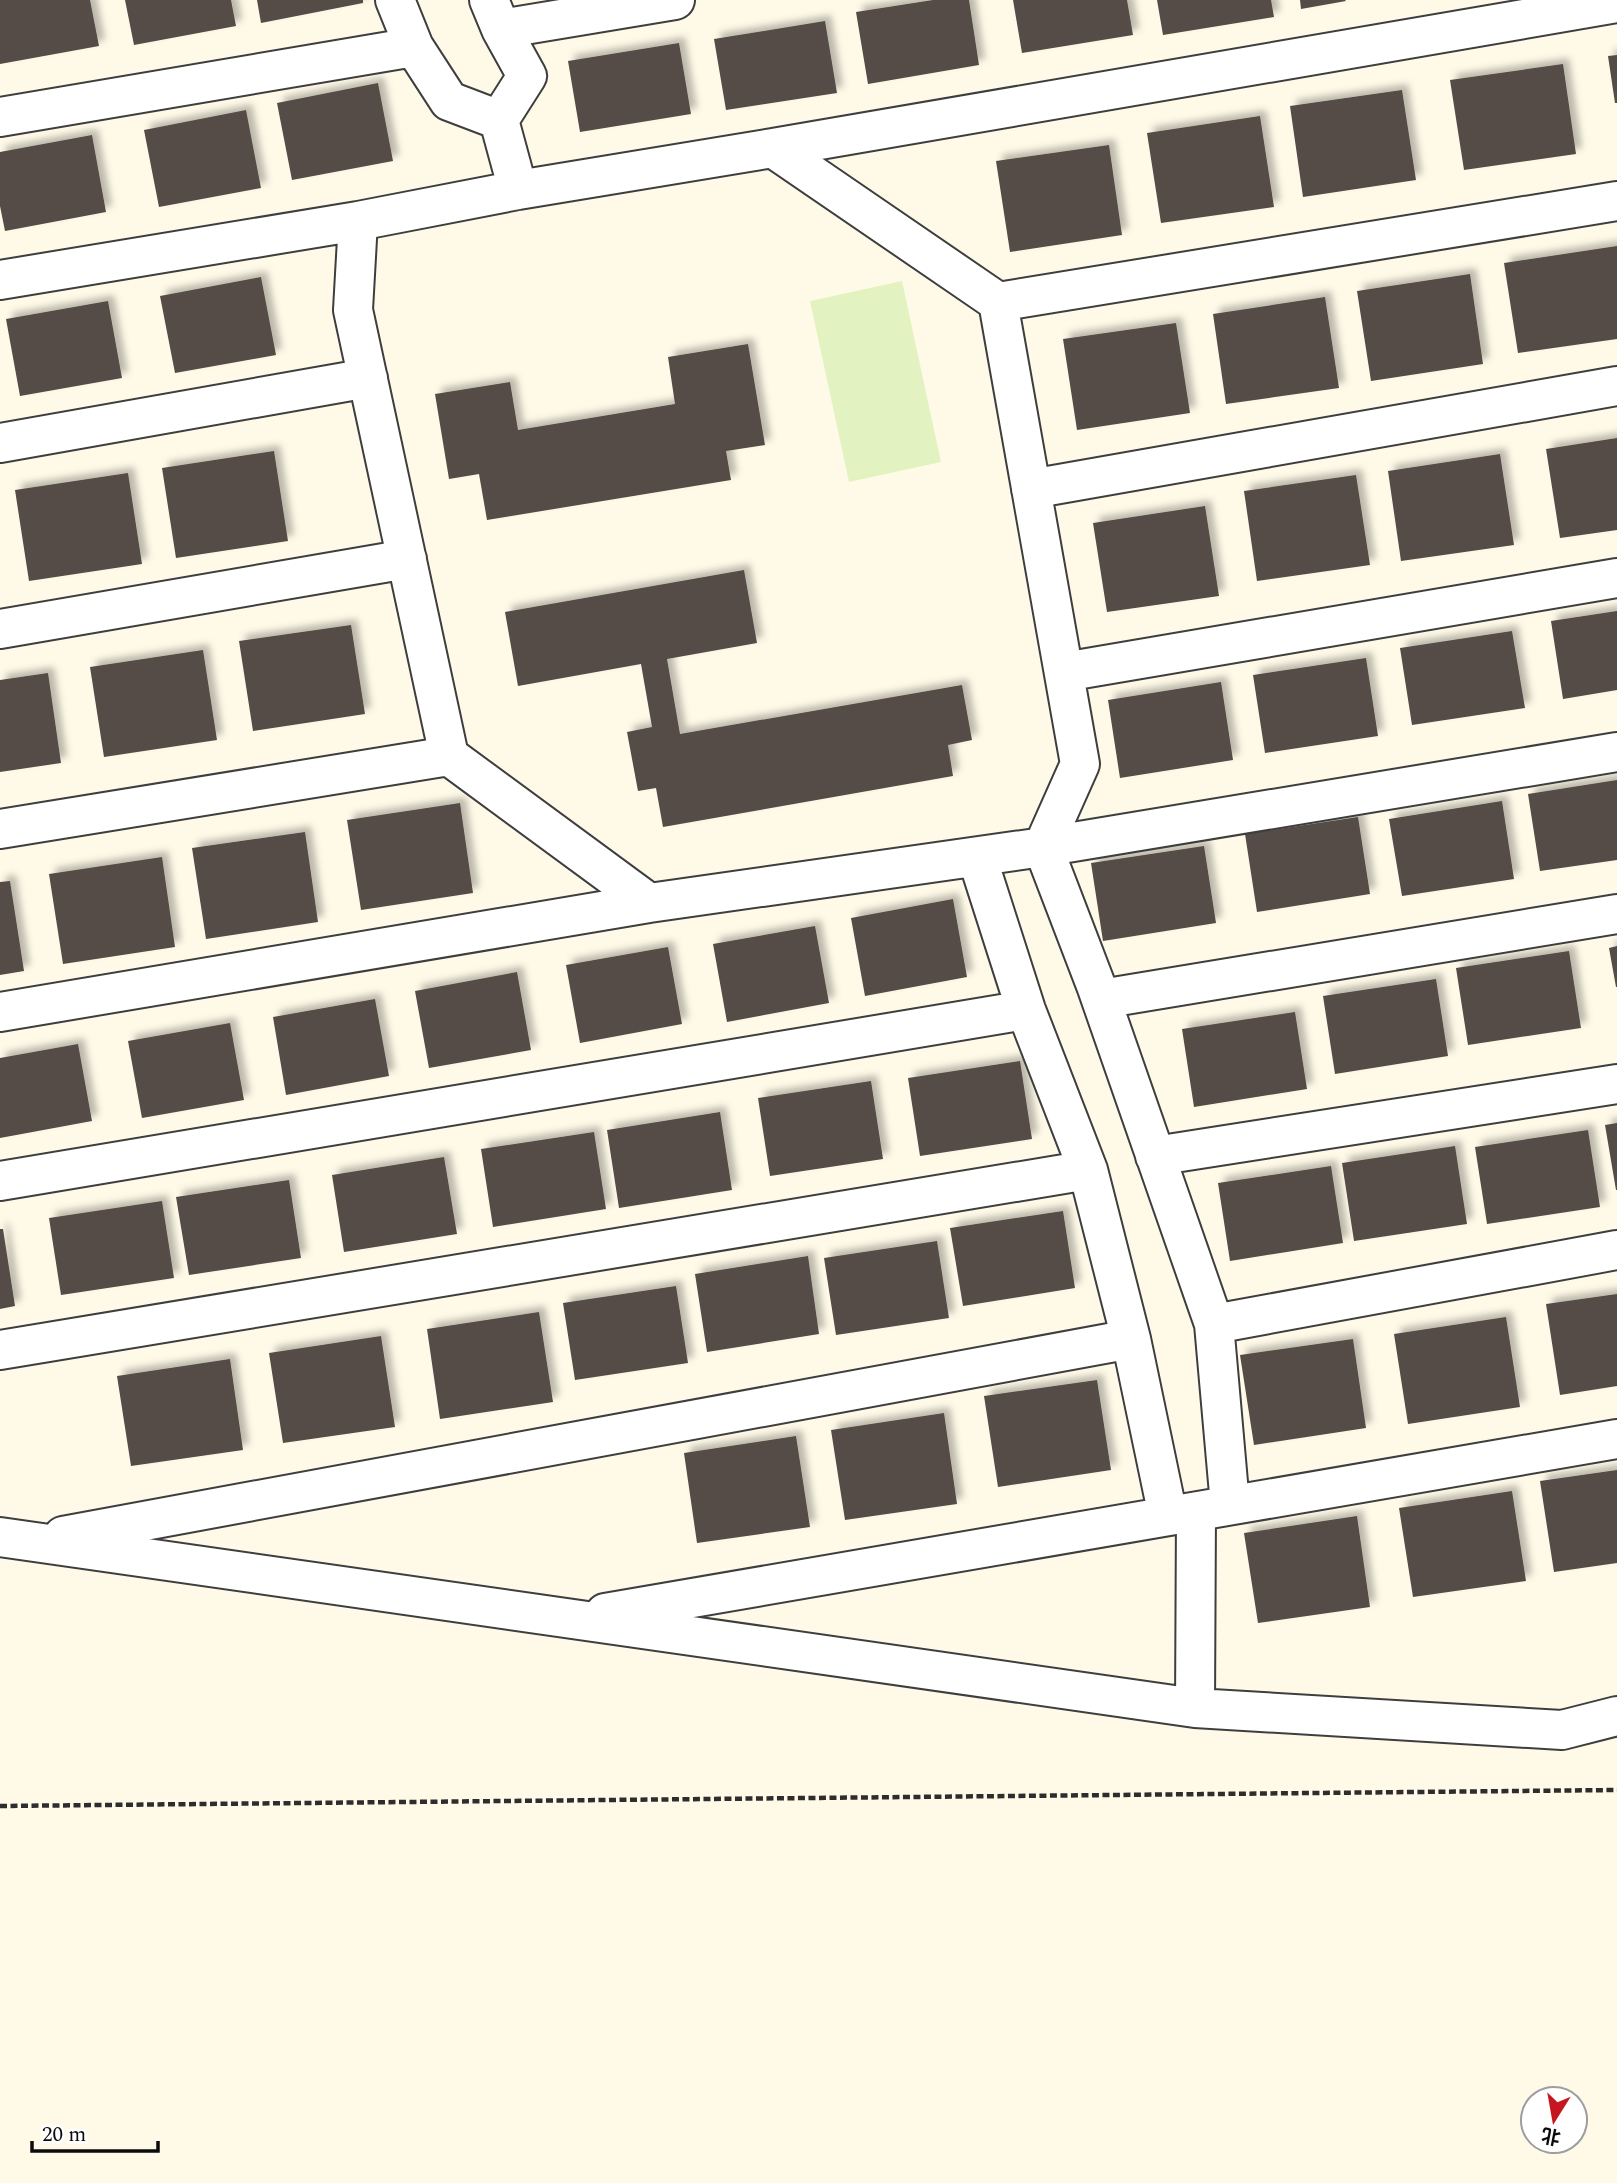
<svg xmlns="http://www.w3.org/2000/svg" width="1617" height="2183" viewBox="0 0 1617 2183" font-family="Spectral,'Noto Sans SC',serif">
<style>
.pitch{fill:#e2f3c1}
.building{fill:#544b46;filter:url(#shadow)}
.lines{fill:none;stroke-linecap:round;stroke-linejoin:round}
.minor-casing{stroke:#3e3e3e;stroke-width:42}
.path{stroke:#2d2d2d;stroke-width:4.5;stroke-dasharray:7 3.5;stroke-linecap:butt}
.minor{stroke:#fff;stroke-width:38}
</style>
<defs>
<filter id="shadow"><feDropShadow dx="6" dy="-6" stdDeviation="3.5" flood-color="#0004"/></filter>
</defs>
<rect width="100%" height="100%" fill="#fffae8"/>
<path class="pitch" d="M902,281L941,462L849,482L810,301Z"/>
<path class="building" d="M0,0H90L99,46L0,64Z
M125,0H231L236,26L134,45Z
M257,0H363V3L261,23Z
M933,0H969L979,65L868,84L856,12Z
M1013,0H1127L1133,35L1022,53Z
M1157,0H1271L1274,17L1163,35Z
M1300,0H1345L1346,1L1301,9Z
M825,21L837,93L726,110L714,39Z
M679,43L691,114L580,132L568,61Z
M1617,55V103H1615L1608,56Z
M1563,64L1576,154L1464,170L1450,80Z
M378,83L393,161L292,180L277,103Z
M1402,90L1416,180L1303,197L1290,106Z
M246,110L261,188L159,207L144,130Z
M1260,116L1274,207L1161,223L1147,133Z
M92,135L106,212L5,231L0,206V152Z
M1109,145L1122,235L1010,252L996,161Z
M1617,246V339L1518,353L1504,263Z
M1470,274L1483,364L1371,381L1357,291Z
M261,277L276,355L175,373L160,296Z
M1325,297L1339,388L1226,404L1213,314Z
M108,301L122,378L20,396L6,319Z
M1176,323L1190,413L1077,430L1063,339Z
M748,344L765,445L726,451L731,480L487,520L479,474L449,479L435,394L510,382L518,430L675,404L668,357Z
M1617,438V530L1560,538L1546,449Z
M274,451L288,541L176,558L162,468Z
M1500,454L1514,545L1401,561L1388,471Z
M128,473L142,564L29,581L15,490Z
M1356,475L1370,565L1257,581L1244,491Z
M1205,506L1219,596L1107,612L1093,523Z
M744,570L757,643L667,659L680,734L962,685L972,740L948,745L953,776L663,827L656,788L638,791L627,732L652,727L641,664L518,686L505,612Z
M1617,611V690L1563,699L1551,621Z
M351,625L365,714L253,731L239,641Z
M1512,631L1525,708L1412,725L1400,648Z
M203,650L217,740L104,757L90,667Z
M1366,658L1378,736L1265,753L1253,675Z
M48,673L61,763L0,772V680Z
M1221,682L1233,760L1120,778L1108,700Z
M1617,780V860L1540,871L1528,794Z
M1502,801L1514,879L1402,896L1389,819Z
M460,803L473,893L361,910L347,820Z
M1358,817L1370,894L1257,912L1245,834Z
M305,832L318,922L206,939L192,848Z
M1204,846L1216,923L1103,941L1091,863Z
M162,857L175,947L63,964L49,874Z
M10,881L24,971L0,975V882Z
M953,899L967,977L865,996L851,918Z
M815,926L829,1003L727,1022L713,944Z
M1617,946V987H1616L1609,948Z
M668,947L682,1024L580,1043L566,965Z
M1569,951L1581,1028L1468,1045L1456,968Z
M517,972L531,1050L429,1068L415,991Z
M1436,979L1448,1056L1335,1074L1323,996Z
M375,999L389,1076L286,1095L273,1017Z
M1295,1012L1307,1089L1194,1107L1182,1029Z
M230,1023L244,1100L142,1118L128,1041Z
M78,1044L92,1121L0,1138V1058Z
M1020,1061L1032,1139L920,1156L908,1078Z
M871,1081L883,1159L770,1176L758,1098Z
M720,1112L732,1190L619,1208L607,1130Z
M1617,1123V1190H1616L1605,1125Z
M1588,1130L1600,1207L1487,1224L1475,1147Z
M594,1132L606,1209L493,1227L481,1149Z
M1455,1146L1467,1224L1354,1241L1342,1163Z
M444,1157L457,1234L344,1252L332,1175Z
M1331,1166L1343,1243L1230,1261L1218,1183Z
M289,1180L301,1258L189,1275L176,1197Z
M162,1201L174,1278L61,1295L49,1218Z
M1063,1211L1075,1288L963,1306L950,1228Z
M0,1229H3L15,1306L0,1309Z
M937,1241L949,1318L836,1335L824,1258Z
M808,1256L819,1334L707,1352L695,1274Z
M676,1286L688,1363L575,1380L563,1303Z
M1617,1294V1386L1560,1395L1546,1304Z
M539,1312L553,1402L440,1419L427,1329Z
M1506,1317L1520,1407L1408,1424L1394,1334Z
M381,1336L395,1427L283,1443L269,1353Z
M1353,1339L1366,1428L1254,1445L1240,1355Z
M230,1359L243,1450L131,1466L117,1376Z
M1097,1380L1111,1470L998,1487L984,1396Z
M944,1413L957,1504L845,1520L831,1430Z
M796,1436L810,1527L697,1543L684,1453Z
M1617,1470V1563L1554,1572L1540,1481Z
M1512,1491L1526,1581L1413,1597L1399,1508Z
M1357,1516L1370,1607L1258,1623L1244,1533Z"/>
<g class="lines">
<g class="minor-casing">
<path id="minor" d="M395,0L414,47L449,101L499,120L527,76L501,29L489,0
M501,29L675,0
M0,117L414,47
M499,120L518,190
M773,148L1617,3
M0,280L358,221
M998,302L1080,764L1043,847L649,903L449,756L353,310L358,221L518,190L773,148L998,302L1617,201
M0,443L368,378
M1031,489L1617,386
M0,629L407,559
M1064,672L1617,578
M0,829L449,756
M977,857L1026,1010L1088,1170L1131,1339L1168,1516
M1101,999L1617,914
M0,1012L649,903
M1155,1156L1617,1084
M0,1181L1026,1010
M1214,1324L1617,1250
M0,1350L1088,1170
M1230,1505L1214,1324L1097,988L1043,847L1617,752
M63,1536L1131,1339
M0,1537L1195,1708L1562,1730L1617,1716
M605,1613L1617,1439
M1195,1708L1196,1512"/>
</g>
<path class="path" d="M0,1806L1617,1790"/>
<use href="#minor" class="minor"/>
</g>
<g transform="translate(1554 2120) rotate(191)"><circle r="33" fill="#ffffff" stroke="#9d9d9d" stroke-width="2"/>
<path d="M0-5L12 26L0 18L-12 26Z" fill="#c61721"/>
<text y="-10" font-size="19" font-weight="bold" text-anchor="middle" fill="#0b0b0b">北</text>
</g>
<path d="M32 2141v10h126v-10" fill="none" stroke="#0b0b0b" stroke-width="3.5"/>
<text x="42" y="2141" font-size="21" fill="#0b0b0b" stroke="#ffffff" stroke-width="5" paint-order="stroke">20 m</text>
</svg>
